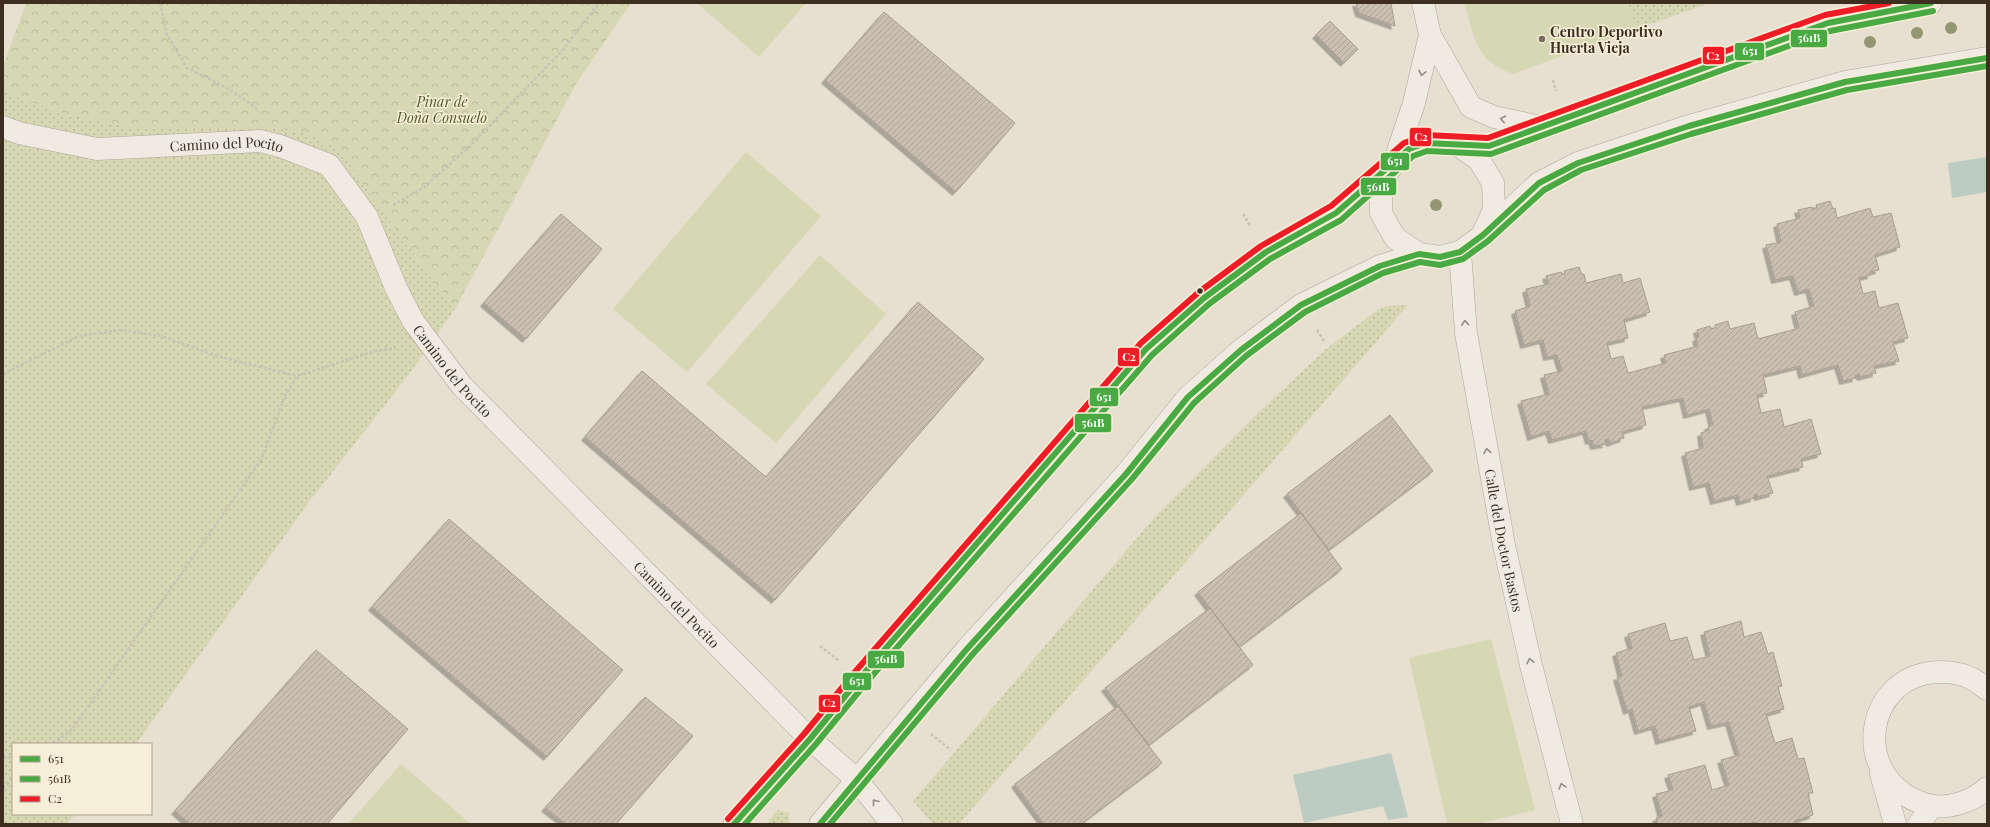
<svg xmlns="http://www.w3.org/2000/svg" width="1990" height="827" viewBox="0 0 1990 827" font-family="'Playfair Display',serif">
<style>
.grass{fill:url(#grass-dots)}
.park{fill:url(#park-crowns)}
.garden{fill:#d6d7b3}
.water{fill:#bcccc2}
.building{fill:url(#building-hatch);stroke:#a89c90;filter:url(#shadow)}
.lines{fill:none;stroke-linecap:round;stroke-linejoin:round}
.minor-casing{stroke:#ada599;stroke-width:23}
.path{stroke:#c8c2b9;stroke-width:2.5;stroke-dasharray:3 2;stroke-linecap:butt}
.minor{stroke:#efebe3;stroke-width:22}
.bus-1-casing{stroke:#f7eed8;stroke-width:9}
.bus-2-casing{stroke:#f7eed8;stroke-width:9}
.bus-3-casing{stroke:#f7eed8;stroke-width:9}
.bus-1{stroke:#49a943;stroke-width:6}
.bus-2{stroke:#49a943;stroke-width:6}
.bus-3{stroke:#ee1c25;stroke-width:6}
.tree{fill:#929673}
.oneway{stroke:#968c82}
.poi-dot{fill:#786c5e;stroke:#f7eed8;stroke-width:1.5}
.bus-dot{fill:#3d2e20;stroke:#f7eed8;stroke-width:1.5}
.labels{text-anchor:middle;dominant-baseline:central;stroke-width:3;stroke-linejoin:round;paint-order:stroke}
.poi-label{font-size:14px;font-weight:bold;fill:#3d2e20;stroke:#f7eed8;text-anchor:start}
.park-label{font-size:14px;font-style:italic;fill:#4d5a26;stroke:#f7eed8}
.street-label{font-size:14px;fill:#3d2e20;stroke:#f7eed8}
.line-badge{stroke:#f7eed8;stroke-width:1.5}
.badge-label{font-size:11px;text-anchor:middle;font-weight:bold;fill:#fff}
</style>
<defs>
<pattern id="grass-dots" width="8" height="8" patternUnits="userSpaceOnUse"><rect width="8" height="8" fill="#d6d7b3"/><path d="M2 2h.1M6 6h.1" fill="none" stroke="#b9b99a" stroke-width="1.8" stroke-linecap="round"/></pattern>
<pattern id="park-crowns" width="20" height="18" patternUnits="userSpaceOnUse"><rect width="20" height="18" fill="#d6d7b3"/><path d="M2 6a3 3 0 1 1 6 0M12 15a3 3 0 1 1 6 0" fill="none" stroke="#b9b99a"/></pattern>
<pattern id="building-hatch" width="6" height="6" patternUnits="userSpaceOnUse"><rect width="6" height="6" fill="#cbbfb2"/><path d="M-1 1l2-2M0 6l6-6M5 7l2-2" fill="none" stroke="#afa499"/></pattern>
<filter id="shadow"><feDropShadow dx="-3.5" dy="3.5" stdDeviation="0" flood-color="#0004"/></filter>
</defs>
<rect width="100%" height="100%" fill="#e7e0d1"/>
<path class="grass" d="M1628,3H1710L1636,29Z
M3,92L64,114L130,127H268L305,133L340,148L382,211L455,309L410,373L309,502L136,744H13V814H76L66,824H3Z
M1408,305L959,824H933L913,801L1153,519L1258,413L1325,350L1380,308L1389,306Z
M778,810L789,813V824H766Z"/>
<path class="park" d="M26,3H631L576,84L455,309L382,211L339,148L305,133L268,127H130L64,114L3,92V66Z"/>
<path class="garden" d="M697,3H806L759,57Z
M1464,3H1628L1636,29L1513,74C1474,60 1476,39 1464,3Z
M746,152L821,216L687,372L613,309Z
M820,255L886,314L776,443L706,384Z
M1491,639L1535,810L1477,824H1447L1409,658Z
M401,764L471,824H348Z"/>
<path class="water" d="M1987,157V192L1952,198L1948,163Z
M1391,753L1408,817L1388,820L1383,806L1304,823L1293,775Z"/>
<path class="building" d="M1356,3H1391L1395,26L1359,13Z
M884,12L1015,123L956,192L825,80Z
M1330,21L1358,49L1344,63L1316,35Z
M1830,201L1833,209L1835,208L1837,218L1870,208L1873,217L1891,213L1900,247L1875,255L1879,270L1870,272L1871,275L1859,278L1863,294L1875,291L1879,308L1898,303L1908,338L1893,342L1899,361L1874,366L1876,373L1861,377L1859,374L1855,375L1856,378L1843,381L1838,365L1802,375L1800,366L1763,375L1767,393L1757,395L1761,413L1780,409L1784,427L1811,419L1821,454L1801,459L1803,467L1767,476L1773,493L1758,497L1757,494L1754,495V498L1740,502L1738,495L1714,501L1709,483L1693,487L1685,453L1703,448L1701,433L1709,430L1708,426L1713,425L1709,409L1687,415L1683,398L1642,407L1646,425L1622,432L1624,438L1610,443L1608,439L1605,440L1606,444L1594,446L1592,440L1589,441L1586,431L1552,440L1549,431L1531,437L1521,401L1549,394L1544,375L1562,371L1557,355L1547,357L1543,340L1524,345L1515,311L1530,306L1526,289L1549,284L1546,276L1561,272L1562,274H1565L1564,271L1579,267L1582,275L1584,274L1586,283L1621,274L1623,283L1640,278L1650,312L1624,320L1628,338L1607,343L1611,359L1623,356L1628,373L1666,363L1664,355L1698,346L1696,338L1699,337L1697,330L1710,326L1711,329L1715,328V325L1728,321L1730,329L1754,323L1758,339L1799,328L1795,312L1814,306L1809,289L1798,292L1793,276L1775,280L1766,245L1781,242L1777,224L1800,218L1798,210L1812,207L1813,210L1817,208L1816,205Z
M561,214L602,249L526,339L484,303Z
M918,302L984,359L775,600L585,437L642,371L766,477Z
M1390,415L1433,471L1329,550L1287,494Z
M1301,513L1342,569L1239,647L1198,592Z
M449,519L623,670L547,757L372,607Z
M1210,608L1253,665L1149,745L1105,688Z
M1741,621L1744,637L1761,632L1768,654L1773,652L1782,686L1778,687L1784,709L1766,714L1775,743L1792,738L1798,759L1804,758L1813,793H1808L1813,815L1795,821L1796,824H1758L1757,822L1746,824H1658L1656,818L1662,816L1656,794L1673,790L1668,775L1705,765L1712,790L1729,785L1721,760L1739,755L1729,722L1711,726L1704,702L1689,707L1696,731L1659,741L1655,726L1638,731L1632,709L1627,711L1617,677L1622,676L1616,653L1632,648L1628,634L1665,623L1670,641L1687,637L1694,660L1710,656L1704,632Z
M316,650L408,729L327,824H190L175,811Z
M645,697L693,736L616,824H566L545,808Z
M1118,706L1162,763L1081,824H1044L1015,784Z"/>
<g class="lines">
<g class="minor-casing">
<g id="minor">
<path d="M1931,3L1828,23L1489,146L1426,143L1409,149L1395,160L1381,185V213L1395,238L1419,254L1440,257L1460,252L1483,235L1539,183L1578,163L1689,126L1845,82L1987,58"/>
<path d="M1430,35L1471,107L1494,117L1541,127"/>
<path id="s1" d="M3,127L19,133L97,149L260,141L280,146L329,165L367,217L396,288L413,321L462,386L810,739L857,780L892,824"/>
<path d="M1456,144L1479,160L1493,183L1494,210L1484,231"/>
<path id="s2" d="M1460,252L1466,333L1504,545L1531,665L1572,824"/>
<path d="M1987,689C1982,686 1977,681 1972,679C1962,673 1951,672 1940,672C1863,673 1847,782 1928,805C1948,810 1973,801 1987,788"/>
<path d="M1881,774L1895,824"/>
<path d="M734,824L810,739L860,678L1146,349L1204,298L1266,252L1336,213L1395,160L1414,103L1430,35L1423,3"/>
<path d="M820,824L966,650L1126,474L1188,397L1241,350L1301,305L1380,266L1419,254"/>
<path d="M1919,824L1932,806"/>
</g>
</g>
<path class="path" d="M160,3L167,35L187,68L227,88L255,107L258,112
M1553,80L1556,91
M393,205L423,188L471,145L562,51L599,3
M1243,214L1251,227
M1317,330L1324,341
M3,374L79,336L121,330L161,336L217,356L297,376
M820,646L838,660
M931,734L951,750
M54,744L73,728L261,460L285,396L297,376L375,351L396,348
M3,757H13
M3,788L13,779"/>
<use href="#minor" class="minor"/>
<g class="bus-1-casing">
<path id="bus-1" d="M734,824L810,739L860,678L1146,349L1204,298L1266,252L1336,213L1409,149L1426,143L1489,146L1828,23L1931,3
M820,824L966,650L1126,474L1188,397L1241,350L1301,305L1380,266L1419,254L1440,257L1460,252L1483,235L1539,183L1578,163L1689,126L1845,82L1987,58"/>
</g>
<g class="bus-2-casing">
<path id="bus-2" d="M745,824L816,744L866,683L1152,355L1209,304L1270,259L1341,220L1413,156L1427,151L1491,154L1830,31L1933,11
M830,824L972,655L1132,479L1194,403L1246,356L1305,312L1383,273L1420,262L1440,265L1463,259L1488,241L1544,190L1581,170L1691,134L1847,90L1987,66"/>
</g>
<g class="bus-3-casing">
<path id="bus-3" d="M728,819L804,734L854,673L1141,343L1199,292L1261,246L1331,206L1404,143L1426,135L1488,138L1825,15L1889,3"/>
</g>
<use href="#bus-1" class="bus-1"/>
<use href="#bus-2" class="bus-2"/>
<use href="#bus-3" class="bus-3"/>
</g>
<g class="tree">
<circle cx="1951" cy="28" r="6"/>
<circle cx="1917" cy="33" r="6"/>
<circle cx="1870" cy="42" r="6"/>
<circle cx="1436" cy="205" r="6"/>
</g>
<defs><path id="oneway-chevron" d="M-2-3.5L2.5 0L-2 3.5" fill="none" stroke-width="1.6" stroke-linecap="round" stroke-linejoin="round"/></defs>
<g class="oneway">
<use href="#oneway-chevron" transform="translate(1422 73) rotate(102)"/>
<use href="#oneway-chevron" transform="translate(1503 119) rotate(-168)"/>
<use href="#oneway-chevron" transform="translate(1465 323) rotate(-94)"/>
<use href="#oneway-chevron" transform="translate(1487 451) rotate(-100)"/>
<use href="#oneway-chevron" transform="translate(1530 661) rotate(-103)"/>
<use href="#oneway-chevron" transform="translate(1562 786) rotate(-105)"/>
<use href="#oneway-chevron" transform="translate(875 802) rotate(-128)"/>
</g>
<circle class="poi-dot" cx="1542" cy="39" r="4"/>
<circle class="bus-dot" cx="1200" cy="291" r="3.5"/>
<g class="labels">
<g class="poi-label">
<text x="1550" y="31">Centro Deportivo<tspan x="1550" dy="16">Huerta Vieja</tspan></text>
</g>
<g class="park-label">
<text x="442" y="101">Pinar de<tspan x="442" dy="16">Doña Consuelo</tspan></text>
</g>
<g class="street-label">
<text stroke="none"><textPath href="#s1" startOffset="227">Camino del Pocito</textPath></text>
<text stroke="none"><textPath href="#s1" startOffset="575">Camino del Pocito</textPath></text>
<text stroke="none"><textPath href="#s2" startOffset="292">Calle del Doctor Bastos</textPath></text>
<text stroke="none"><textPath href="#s1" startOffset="899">Camino del Pocito</textPath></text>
</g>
</g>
<g class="line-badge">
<rect x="1790" y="29" width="38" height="19" rx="4" fill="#49a943"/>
<rect x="1734" y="42" width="31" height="19" rx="4" fill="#49a943"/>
<rect x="1702" y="46" width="23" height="19" rx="4" fill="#ee1c25"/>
<rect x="1409" y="127" width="23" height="20" rx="4" fill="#ee1c25"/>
<rect x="1380" y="152" width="30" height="19" rx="4" fill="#49a943"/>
<rect x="1360" y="177" width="37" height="19" rx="4" fill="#49a943"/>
<rect x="1117" y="347" width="23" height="20" rx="4" fill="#ee1c25"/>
<rect x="1089" y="387" width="30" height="20" rx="4" fill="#49a943"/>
<rect x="1074" y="413" width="38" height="20" rx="4" fill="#49a943"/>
<rect x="867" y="650" width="38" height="19" rx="4" fill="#49a943"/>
<rect x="842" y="672" width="30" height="19" rx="4" fill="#49a943"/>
<rect x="818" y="694" width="23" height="19" rx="4" fill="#ee1c25"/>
</g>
<g class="badge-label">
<text x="1809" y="42">561B</text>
<text x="1750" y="55">651</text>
<text x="1713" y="60">C2</text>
<text x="1421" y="141">C2</text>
<text x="1395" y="165">651</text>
<text x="1378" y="191">561B</text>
<text x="1129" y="361">C2</text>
<text x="1104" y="401">651</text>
<text x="1093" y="427">561B</text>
<text x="886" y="663">561B</text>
<text x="857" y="685">651</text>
<text x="829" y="707">C2</text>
</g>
<rect width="1990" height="827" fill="none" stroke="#3d2e20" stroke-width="8"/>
<rect x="12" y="743" width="140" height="72" fill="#f7eed8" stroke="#ada18e"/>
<rect x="20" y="756" width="20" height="6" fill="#49a943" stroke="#ada18e"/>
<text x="48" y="763" font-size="12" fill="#3d2e20">651</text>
<rect x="20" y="776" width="20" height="6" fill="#49a943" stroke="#ada18e"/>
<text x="48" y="783" font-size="12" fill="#3d2e20">561B</text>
<rect x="20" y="796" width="20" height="6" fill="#ee1c25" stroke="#ada18e"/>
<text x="48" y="803" font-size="12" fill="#3d2e20">C2</text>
</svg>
